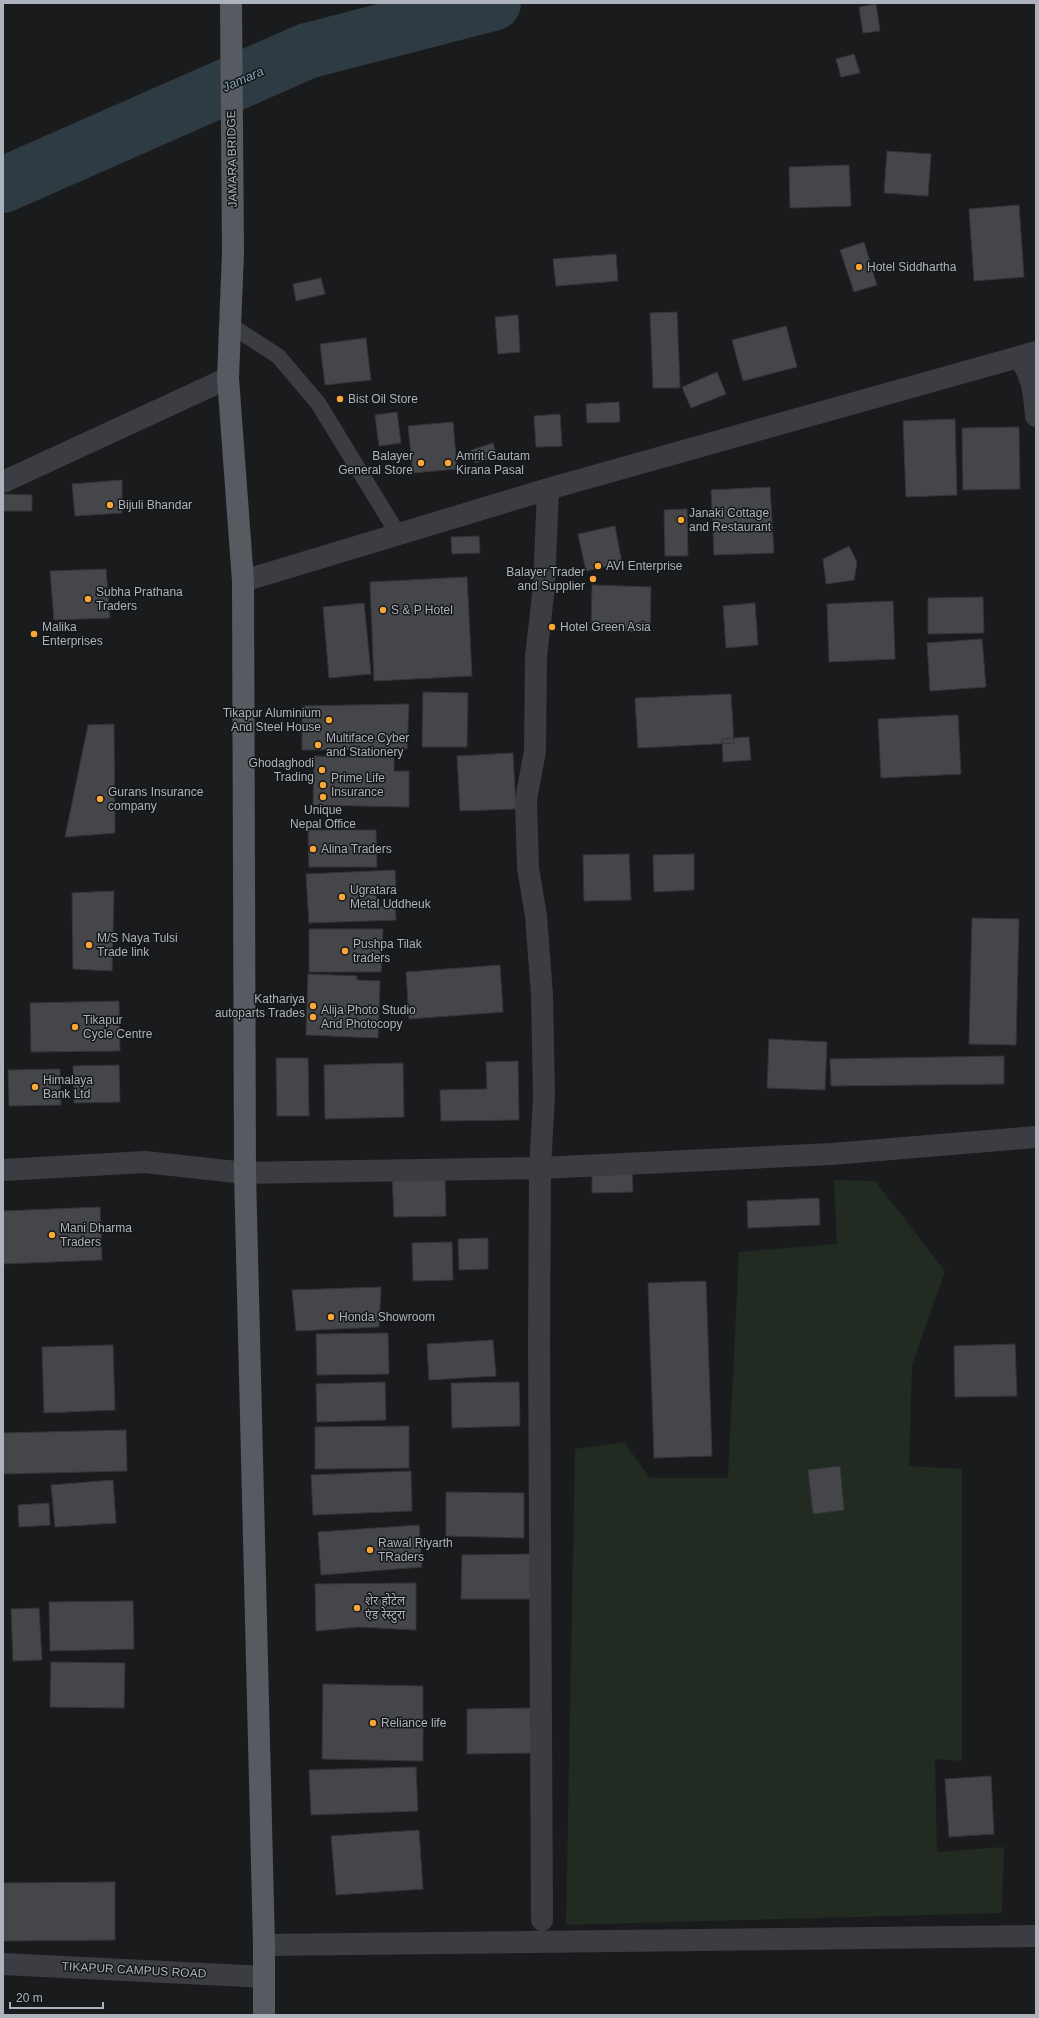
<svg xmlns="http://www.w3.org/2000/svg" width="1039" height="2018" viewBox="0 0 1039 2018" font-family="Arial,'Noto Sans Devanagari',sans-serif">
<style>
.green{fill:#222b22}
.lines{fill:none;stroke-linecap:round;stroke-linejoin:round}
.river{stroke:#2f3b42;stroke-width:56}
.building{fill:#44464a;stroke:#343539}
.lane{stroke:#3b3d42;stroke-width:16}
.street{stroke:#3b3d42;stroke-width:22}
.primary{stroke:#575a61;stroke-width:22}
.poi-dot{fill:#f9a736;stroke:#151618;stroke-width:1.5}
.labels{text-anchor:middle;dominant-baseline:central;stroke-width:3;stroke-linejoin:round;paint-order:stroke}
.street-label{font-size:12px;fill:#adb3bd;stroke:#151618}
.poi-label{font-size:12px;fill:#adb3bd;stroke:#151618;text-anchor:start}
.water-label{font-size:13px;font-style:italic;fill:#83a4b8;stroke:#151618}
</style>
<rect width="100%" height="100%" fill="#1a1b1d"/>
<path class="green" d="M834,1180L875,1181L945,1271L912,1365L909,1466L962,1469V1761L935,1759L937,1852L1004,1847L1002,1913L566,1925L575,1449L624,1442L650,1478H728L739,1252L837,1244Z"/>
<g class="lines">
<path class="river" d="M3,185L307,51L493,3"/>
</g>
<path class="building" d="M876,4L880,31L863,33L859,7Z
M854,54L860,73L841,77L836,59Z
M887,151L931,154L928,196L884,193Z
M849,165L851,206L790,208L789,167Z
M1019,205L1024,277L974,281L969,209Z
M864,242L877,285L854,292L840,250Z
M616,254L618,281L556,286L553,259Z
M321,278L325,294L296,301L293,284Z
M677,312L680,388H653L650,313Z
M518,315L520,352L498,354L495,317Z
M786,326L797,367L743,381L732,340Z
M366,338L371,380L325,385L320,344Z
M717,372L726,394L691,408L682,387Z
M619,402L620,422L587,423L586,404Z
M397,412L401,443L379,446L375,415Z
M560,414L562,446L536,447L534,416Z
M955,419L957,495L906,497L903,421Z
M453,422L457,469L413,473L408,426Z
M1019,427L1020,489L963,490L962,428Z
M493,443L497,457L475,463L471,450Z
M122,480V513L75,516L72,484Z
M770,487L774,553L714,555L711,490Z
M3,494L32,495V511H3Z
M687,509L688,556H665L664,510Z
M615,526L622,563L586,571L578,534Z
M479,536L480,553L452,554L451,537Z
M849,546L857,562L854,580L826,584L823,559Z
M106,569L110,618L54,620L50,571Z
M467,577L472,676L374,681L370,582Z
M592,585L651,587L650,632L591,631Z
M983,597L984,633L928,634V598Z
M893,601L895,659L829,662L827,604Z
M364,603L371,674L329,678L323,607Z
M755,603L758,645L726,648L723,606Z
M982,639L986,687L930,691L927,643Z
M423,692L468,693L467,747H422Z
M731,694L734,743L638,748L635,698Z
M409,704L407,749L302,750V706Z
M958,715L961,774L881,778L878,719Z
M114,724L115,833L65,837L88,725Z
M749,737L751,760L723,762L722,739Z
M513,753L516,809L460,811L457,756Z
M314,756L394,758V771H409V807L313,805Z
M308,830H376L377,867H309Z
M629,854L631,900L584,901L583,855Z
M694,854V890L654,892L653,855Z
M395,870L396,887L376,888L377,907L395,906L396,920L309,923L306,874Z
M114,891L112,971L73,969L72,893Z
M972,918L1019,919L1016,1045L969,1044Z
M309,929H383L381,972H309Z
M500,965L503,1012L409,1019L406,972Z
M308,974L357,976V980L380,981L378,1038L306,1035Z
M119,1001L120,1051L31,1052L30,1003Z
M769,1039L827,1042L825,1090L767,1088Z
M1004,1056V1084L831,1086L830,1059Z
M276,1058H308L309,1116H277Z
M518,1061L519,1120L441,1121L440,1090L487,1089L486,1062Z
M403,1063L404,1117L325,1119L324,1065Z
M119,1065L120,1102L74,1103L73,1066Z
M60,1069L61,1105L9,1106L8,1070Z
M592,1169H632L633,1192L592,1193Z
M392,1176H445L446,1216L394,1217Z
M819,1198L820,1225L748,1228L747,1201Z
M100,1207L102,1260L3,1264V1211Z
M488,1238V1269L459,1270L458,1239Z
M452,1242L453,1280L413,1281L412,1243Z
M706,1281L712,1456L654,1458L648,1283Z
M381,1287L379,1327L296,1331L292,1290Z
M388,1333L389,1374L317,1375L316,1334Z
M493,1340L496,1376L429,1380L427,1344Z
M1015,1344L1017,1396L955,1397L954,1346Z
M113,1345L115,1410L44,1413L42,1347Z
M385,1382L386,1420L317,1422L316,1384Z
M519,1382L520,1426L452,1428L451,1383Z
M409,1426V1468L315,1469V1427Z
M126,1430L127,1471L3,1474V1433Z
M840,1466L844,1510L813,1514L808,1470Z
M411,1471L412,1511L313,1515L311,1475Z
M113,1480L116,1523L55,1527L51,1485Z
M446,1492L524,1493V1538L446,1536Z
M49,1503L50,1525L19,1527L18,1505Z
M419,1525L422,1567L321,1575L318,1532Z
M531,1554V1599H461L462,1555Z
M416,1583V1630L359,1627L316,1631L315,1584Z
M133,1601L134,1649L50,1651L49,1602Z
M39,1608L42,1660L13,1661L11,1609Z
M51,1662L125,1663L124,1708L50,1707Z
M323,1684L423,1686V1761L322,1759Z
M531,1708L532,1753L467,1754V1709Z
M416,1767L418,1811L311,1815L309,1770Z
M991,1776L994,1834L949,1837L945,1779Z
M419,1830L423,1889L336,1895L331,1836Z
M115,1882V1940L3,1941V1883Z"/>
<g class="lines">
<path class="lane" d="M230,325L278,356L318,403L398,534"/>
<path class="street" d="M1019,358C1033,375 1034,394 1036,416
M3,482L228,378
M243,581L548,489L1036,352
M3,1170L145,1162L245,1173L540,1168L831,1154L1036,1137
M542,1920L539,1343L540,1168L544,1097L542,995L536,916L528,868L526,800L535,751L536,657L544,586L548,489
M264,1945L1036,1936
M3,1964L264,1977"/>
<path class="primary" d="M231,3L233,253L228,378L243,581L245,1173L264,1945V2015"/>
</g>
<g class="poi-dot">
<circle cx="859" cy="267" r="4"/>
<circle cx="340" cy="399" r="4"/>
<circle cx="421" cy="463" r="4"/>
<circle cx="448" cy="463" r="4"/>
<circle cx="110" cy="505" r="4"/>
<circle cx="681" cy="520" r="4"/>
<circle cx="598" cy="566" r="4"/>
<circle cx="593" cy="579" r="4"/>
<circle cx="88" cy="599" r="4"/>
<circle cx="383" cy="610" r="4"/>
<circle cx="552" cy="627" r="4"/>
<circle cx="34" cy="634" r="4"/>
<circle cx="329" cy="720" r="4"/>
<circle cx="318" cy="745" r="4"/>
<circle cx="322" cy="770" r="4"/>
<circle cx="323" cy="785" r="4"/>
<circle cx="323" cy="797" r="4"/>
<circle cx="100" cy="799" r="4"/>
<circle cx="313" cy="849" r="4"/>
<circle cx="342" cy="897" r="4"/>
<circle cx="89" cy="945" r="4"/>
<circle cx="345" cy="951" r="4"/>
<circle cx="313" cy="1006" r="4"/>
<circle cx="313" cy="1017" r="4"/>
<circle cx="75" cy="1027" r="4"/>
<circle cx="35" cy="1087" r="4"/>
<circle cx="52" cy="1235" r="4"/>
<circle cx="331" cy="1317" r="4"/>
<circle cx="370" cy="1550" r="4"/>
<circle cx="357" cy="1608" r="4"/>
<circle cx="373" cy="1723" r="4"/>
</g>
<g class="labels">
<g class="street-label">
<text transform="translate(232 159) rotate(-91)">JAMARA BRIDGE</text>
<text transform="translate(134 1970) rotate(3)">TIKAPUR CAMPUS ROAD</text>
</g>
<g class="poi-label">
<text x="867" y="267">Hotel Siddhartha</text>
<text x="348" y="399">Bist Oil Store</text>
<text x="413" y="456" text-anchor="end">Balayer<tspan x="413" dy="14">General Store</tspan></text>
<text x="456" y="456">Amrit Gautam<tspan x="456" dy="14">Kirana Pasal</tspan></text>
<text x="118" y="505">Bijuli Bhandar</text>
<text x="689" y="513">Janaki Cottage<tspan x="689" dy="14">and Restaurant</tspan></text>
<text x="606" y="566">AVI Enterprise</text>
<text x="585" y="572" text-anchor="end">Balayer Trader<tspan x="585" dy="14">and Supplier</tspan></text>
<text x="96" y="592">Subha Prathana<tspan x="96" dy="14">Traders</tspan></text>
<text x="391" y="610">S &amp; P Hotel</text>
<text x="42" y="627">Malika<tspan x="42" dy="14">Enterprises</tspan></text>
<text x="560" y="627">Hotel Green Asia</text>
<text x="321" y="713" text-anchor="end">Tikapur Aluminium<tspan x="321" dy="14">And Steel House</tspan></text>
<text x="326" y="738">Multiface Cyber<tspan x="326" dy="14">and Stationery</tspan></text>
<text x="314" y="763" text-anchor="end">Ghodaghodi<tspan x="314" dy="14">Trading</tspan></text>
<text x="331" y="778">Prime Life<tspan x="331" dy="14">Insurance</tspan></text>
<text x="108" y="792">Gurans Insurance<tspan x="108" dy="14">company</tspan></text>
<text x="323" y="810" text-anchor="middle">Unique<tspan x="323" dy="14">Nepal Office</tspan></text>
<text x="321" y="849">Alina Traders</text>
<text x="350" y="890">Ugratara<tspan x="350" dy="14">Metal Uddheuk</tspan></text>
<text x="97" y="938">M/S Naya Tulsi<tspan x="97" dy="14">Trade link</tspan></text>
<text x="353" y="944">Pushpa Tilak<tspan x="353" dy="14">traders</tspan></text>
<text x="305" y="999" text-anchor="end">Kathariya<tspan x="305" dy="14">autoparts Trades</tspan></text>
<text x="321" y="1010">Alija Photo Studio<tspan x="321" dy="14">And Photocopy</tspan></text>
<text x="83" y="1020">Tikapur<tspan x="83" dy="14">Cycle Centre</tspan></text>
<text x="43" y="1080">Himalaya<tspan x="43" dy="14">Bank Ltd</tspan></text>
<text x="60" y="1228">Mani Dharma<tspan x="60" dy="14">Traders</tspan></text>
<text x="339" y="1317">Honda Showroom</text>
<text x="378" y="1543">Rawal Riyarth<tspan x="378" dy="14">TRaders</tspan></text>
<text x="365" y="1601">शेर होटेल<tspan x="365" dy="14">एंड रेस्टुरा</tspan></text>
<text x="381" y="1723">Reliance life</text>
</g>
<g class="water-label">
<text transform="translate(243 79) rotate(-24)">Jamara</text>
</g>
</g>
<rect width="1039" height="2018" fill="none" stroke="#adb3bd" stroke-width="8"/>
<path d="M10 2002v6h93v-6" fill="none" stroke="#adb3bd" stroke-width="2"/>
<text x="16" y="2002" font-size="12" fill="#adb3bd" stroke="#151618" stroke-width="3" paint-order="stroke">20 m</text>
</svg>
